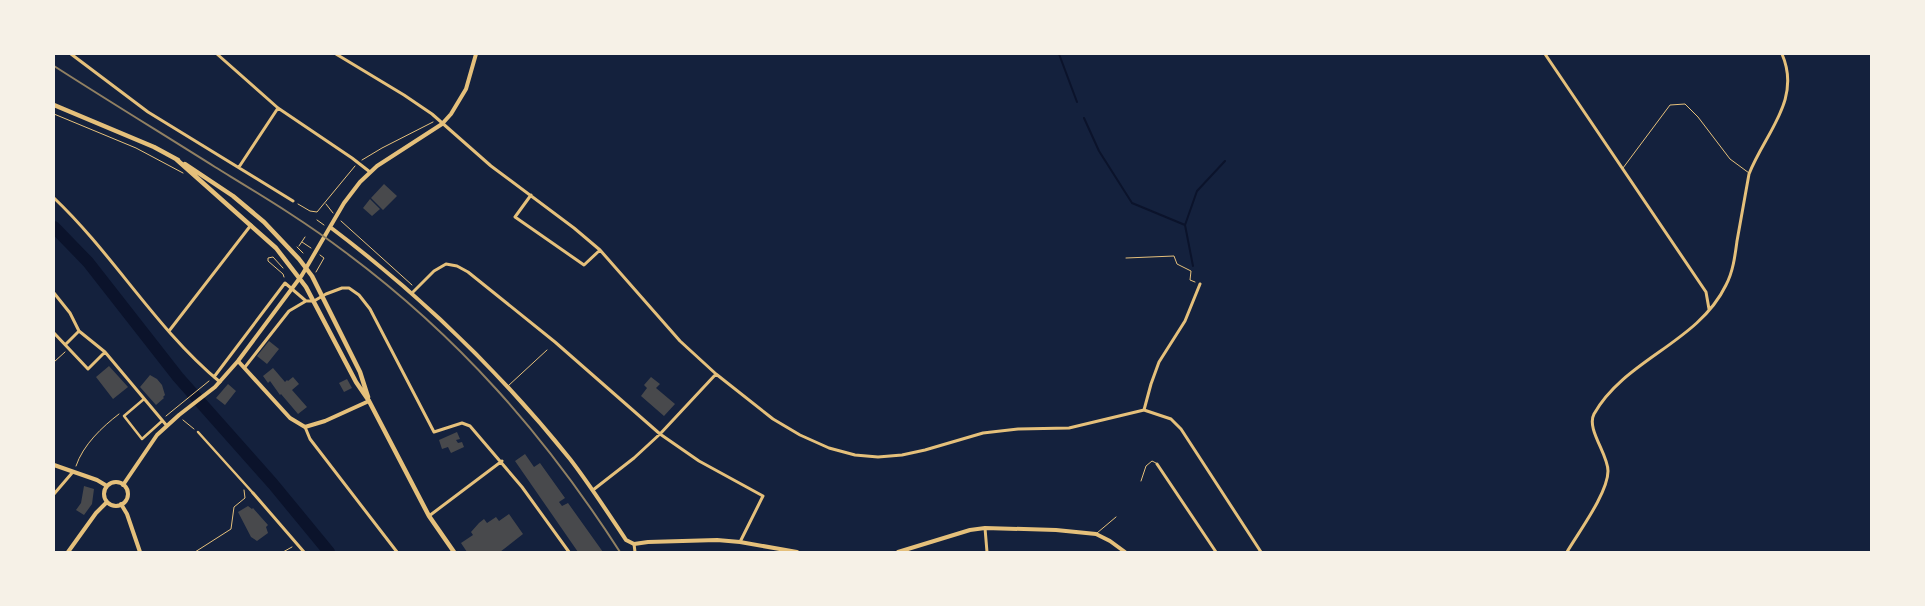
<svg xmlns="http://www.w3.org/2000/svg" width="1925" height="606" viewBox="0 0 1925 606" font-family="'IBM Plex Sans',sans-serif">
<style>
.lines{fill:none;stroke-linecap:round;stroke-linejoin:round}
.stream{stroke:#0b132b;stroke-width:2}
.river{stroke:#0b132b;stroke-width:12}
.building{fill:#48494c}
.path{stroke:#e5c07b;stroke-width:1}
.service{stroke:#e5c07b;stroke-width:1}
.pedestrian{stroke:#e5c07b;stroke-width:2.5}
.minor{stroke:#e5c07b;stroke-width:3}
.tertiary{stroke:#e5c07b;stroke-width:4}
.primary{stroke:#e5c07b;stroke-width:4.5}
.rail{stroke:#918062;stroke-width:2}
</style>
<rect width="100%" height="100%" fill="#14213d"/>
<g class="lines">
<path class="stream" d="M1059,54L1077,102
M1084,118L1099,151L1132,203L1185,225L1193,266
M1185,225L1197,191L1225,161"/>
<path class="river" d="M54,227L88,262L178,377L273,484L329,552"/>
</g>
<path class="building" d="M384,184L397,196L383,210L371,198Z
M370,199L380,209L372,216L363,208Z
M269,341L279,349L267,364L257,356Z
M109,366L128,387L113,399L96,377Z
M273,368L285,382L287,380L288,381L293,377L299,384L292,390L307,407L298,414L281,394L280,395L270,381L268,383L263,376Z
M150,375L157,379L162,385L165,395L163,397L164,398L156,405L140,387Z
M651,377L660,384L656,388L675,404L664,416L641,396L647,388L644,385Z
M347,379L352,388L344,392L339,383Z
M228,384L236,391L225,405L216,398Z
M457,432L460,439L456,440L458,443L462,442L464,447L451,453L448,447L442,449L439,440Z
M525,454L534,467L540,463L565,498L559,502L562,506L568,503L603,552H578L515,461Z
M84,486L94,489L92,504L84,515L76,510L81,503Z
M248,506L252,509L253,508L268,525L266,527L268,533L257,541L251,537L238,512Z
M509,514L523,534L500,552H467L461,543L473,535L471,532L479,523L484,519L487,523L496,517L499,521Z"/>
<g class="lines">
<path class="path" d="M54,114L136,148L183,173
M362,160L382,148L433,122
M298,204L310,211L317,212L355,166
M326,204L333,213
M317,220L324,225
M341,221L412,285
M302,242L311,248
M299,246L305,237
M297,247L303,253
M1126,258L1174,256L1177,264L1191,271L1190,280L1195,282
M283,268L273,257L268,258V261L283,274L284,277
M316,272L324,258L320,255
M54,362L65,352
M166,416L209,381
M183,420L194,429
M76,466C83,445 102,427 119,414
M195,552L231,529L234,507L245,498L244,490
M283,552L292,547"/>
<path class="service" d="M1623,168L1670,105L1685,104L1698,117L1730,159L1749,173
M508,386L547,350
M1141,481L1146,466L1152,461L1156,463
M1097,533L1116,517"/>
<path class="pedestrian" d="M144,399L124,416L142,439L162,421
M198,432L253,493"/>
<path class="minor" d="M71,54L148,112L293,201
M217,54L278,108L352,158L370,172
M336,54L404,95L432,114L491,166L574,228L600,250L680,341L716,374L773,419L800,435L829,448L855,455L878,457L902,455L925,450L983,433L1018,429L1069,428L1144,410L1171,419L1181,429L1261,552
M1545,54L1706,292L1709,309
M239,167L278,108
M531,195L515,217L584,265L600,250
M54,198C114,255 156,329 220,382
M54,293L70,313L79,331L105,352L167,426
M412,293L434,271L446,264L457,266L468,272L555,342L660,434L699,461L763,496L740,542
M169,331L251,225
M54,333L88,369L105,352
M66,344L79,331
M245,367L289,311L306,301H314L326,294L342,288H349L359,295L370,309L434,432L462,423L470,426L522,487L569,552
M214,377L285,283L306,301
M1144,410L1151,384L1159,362L1185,321L1200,284
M305,427L310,439L397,552
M1157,464L1216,552
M593,490L634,458L660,434L716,374
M253,493L304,552
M54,494L72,473
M429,516L502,461
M985,528L987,552
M634,544L635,552
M1567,552C1578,533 1608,493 1608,471C1608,454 1586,429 1594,414C1625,359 1698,343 1726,285C1733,272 1735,256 1737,241C1741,219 1745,196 1749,174C1765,133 1802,100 1782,54"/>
<path class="tertiary" d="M330,227C419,294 500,372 570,459C590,485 608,513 626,540L634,544L648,542L717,540L740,542L797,552
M238,361L290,418L305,427L325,421L369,401
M54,465L97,480L107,486
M104 494a12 12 0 1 1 24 0a12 12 0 1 1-24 0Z
M123,485L157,435L179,415L215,387L238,361L302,275L344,203L360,182L377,166L442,124L451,114L466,89L476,54
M121,504L127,514L140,552
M68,552L96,513L107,502
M898,552L970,530L985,528L1056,530L1096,534L1110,541L1125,552"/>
<path class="primary" d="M54,105L154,147L178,160
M176,159L276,248L306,287L356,382L369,401L429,516L454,552
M185,164L233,196L264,222L299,259L312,276L360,372L368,397"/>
<path class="rail" d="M54,66C107,100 161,133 215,167C259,194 303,220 345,252C458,336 544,434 620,552"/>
</g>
<rect width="1925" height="606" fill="none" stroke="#f6f1e7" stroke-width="110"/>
</svg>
